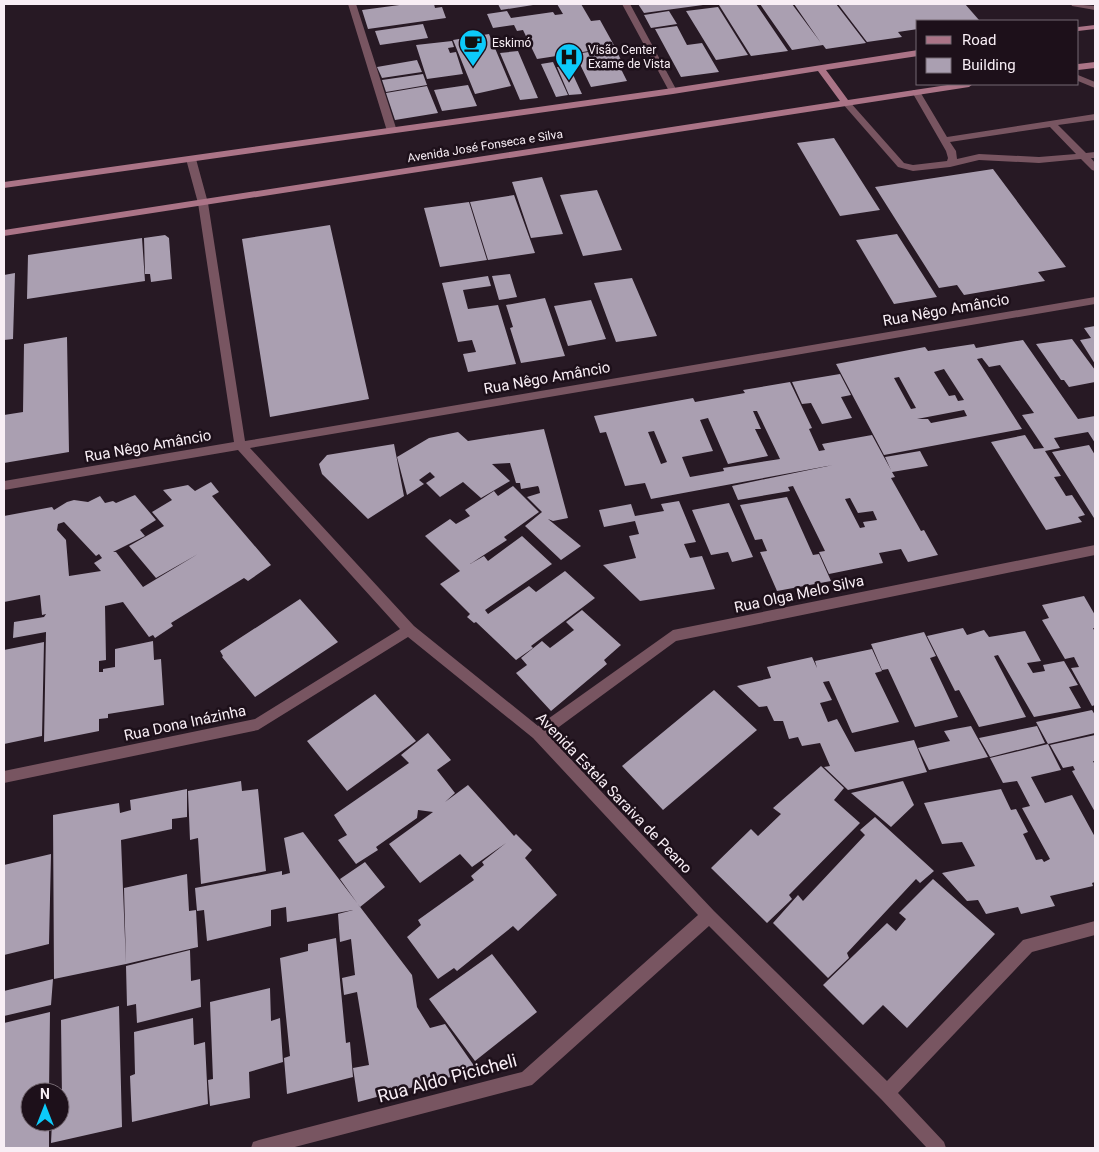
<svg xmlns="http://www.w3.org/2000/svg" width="1099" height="1152" viewBox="0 0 1099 1152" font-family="Roboto,sans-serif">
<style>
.building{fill:#aa9fb1;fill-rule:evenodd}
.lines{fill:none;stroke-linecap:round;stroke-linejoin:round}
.service{fill:#785561;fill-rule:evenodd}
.minor{fill:#785561;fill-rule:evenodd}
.tertiary{fill:#785561;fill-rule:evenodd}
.secondary{fill:#ab7487;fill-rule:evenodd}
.labels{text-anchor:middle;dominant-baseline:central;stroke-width:5;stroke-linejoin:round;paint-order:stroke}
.far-poi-label{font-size:12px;fill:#f8eef5;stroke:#1d101a;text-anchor:start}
.far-street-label{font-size:12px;fill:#f8eef5;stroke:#1d101a}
.street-label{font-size:15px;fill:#f8eef5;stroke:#1d101a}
.near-street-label{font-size:18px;fill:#f8eef5;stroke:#1d101a}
</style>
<rect width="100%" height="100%" fill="#271924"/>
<path class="building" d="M407,4H434L435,8L442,7L446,18L368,29L362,10Z
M498,4H533V5L501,10Z
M557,4H581L591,21L600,20L615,47L537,59L523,30L517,31L514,25L493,28L487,14L507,11L511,18L553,12L555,15L563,14Z
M638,4H703V5L644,13Z
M730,4H756L788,51L751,56L719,5Z
M760,4H792L821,43L794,4H836L866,43L826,49L823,45L792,50Z
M838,4H965L979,20L918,21V29L898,32L902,37L867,42Z
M718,7L748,55L716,60L686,11Z
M669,11L677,24L651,28L644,15Z
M423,24L428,38L380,45L375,31Z
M677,26L687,45L702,43L719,72L681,77L655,29Z
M489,34L511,86L475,94L453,40Z
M452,41L454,47L448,48L450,53L456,52L463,74L427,79L416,45Z
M615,48L624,66L620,67L627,81L591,87L575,54Z
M518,51L538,98L520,100L500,53Z
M417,60L422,72L382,78L377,67Z
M553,62L568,95L556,97L541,64Z
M569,66L582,94L569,95L557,67Z
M423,74L427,85L386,92L382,80Z
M468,85L477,106L442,111L434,90Z
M427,86L438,113L395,120L386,93Z
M834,138L880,210L840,216L797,143Z
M993,169L1066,267L1038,272L1045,281L964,295L957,285L939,288L875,187Z
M542,177L563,234L531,238L512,182Z
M597,190L622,250L583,256L560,195Z
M514,195L535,253L488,260L470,202Z
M469,202L487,260L440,267L424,208Z
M330,225L369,399L270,417L242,239Z
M897,234L937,297L894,304L856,240Z
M165,235L169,238L172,279L151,282L150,274H145L144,238Z
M142,238L145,281L27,299L28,255Z
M15,273L13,339L4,340V275Z
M510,274L517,297L499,300L492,276Z
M488,276L491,286L463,290L468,309L498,305L516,364L468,372L463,354L476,352L472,340L458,342L442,283Z
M632,278L657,336L616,342L594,283Z
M545,298L565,356L521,363L510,328L513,327L506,305Z
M591,300L606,339L568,346L554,306Z
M1095,326V364L1080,340L1091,338L1084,328Z
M67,337L69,452L4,463V415L23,412L24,344Z
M1072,339L1095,370V382L1069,387L1064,380H1061L1036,344Z
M1023,340L1078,419L1095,416V443L1088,432L1054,438L1060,448L1045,451L1061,476L1054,477L1066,496L1072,495L1085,515L1078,517L1082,522L1046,530L991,442L1025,435L1034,449L1044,448L1022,415L1034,413L1000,365L989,367L982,358L977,359L1022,429L884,455L836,364L925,347L928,351L974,344L976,348ZM944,369L964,400L958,401L955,395L949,396L934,372ZM899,377L916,408L911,409L894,378ZM964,410L967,416L931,423L928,419H917Z
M840,374L851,395L841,397L852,418L822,424L811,403L802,404L792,382Z
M790,382L812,428L809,429L819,451L825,450L822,444L872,435L891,470L885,457L920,451L928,466L892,472L895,477L891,478L921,531L924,530L938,555L908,562L901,549L879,553L883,563L829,574L819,552L825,551L793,486L788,487L790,491L738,500L732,486L833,465L651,499L645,483L625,486L606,432L600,433L594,416L693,398L695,402L745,393L743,390ZM753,411H757L780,459L723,468L724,471L690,477L682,457L713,451L700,420L708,418L728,464L768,456L755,429H761ZM654,431L667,462L661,464L648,432ZM850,498L858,513L873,511L877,520L863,522L865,527L860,528L845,499Z
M544,429L568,518L553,521L548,519L581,546L561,560L525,526L542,512L527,497L540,493L539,488L538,486L521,489L520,483H516L510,463L492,464L510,481L481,498L463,482L440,497L426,483L435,477L430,472L419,480L424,484L407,495L397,457L429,438L458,432L468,441Z
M394,444L404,496L368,519L322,474L319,464L327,455Z
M1089,445L1095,455L1094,518L1052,452Z
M211,482L219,492L212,496L271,565L248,581L244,578L171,623L173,626L155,638L153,635L149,637L123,602L105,606L106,660L99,661V672H103V669L115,667V649L153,641L154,660L161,659L164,705L108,714V718L99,719V731L44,742L46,632L13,638L14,622L44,617L46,614L42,615L40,595L4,602V516L52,507L54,510L67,502L74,500L88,502L100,496L105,503L113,501L116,503L135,495L156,520L140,530L145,536L113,552H116L143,587L198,554L156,578L129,546L164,526L152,512L172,500L163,490L188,485L195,491ZM64,522L96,556L99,554L102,558L94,563L101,571L69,576L66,540L57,530L58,524Z
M513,486L539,512L504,537L507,540L470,564L484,556L488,561L522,536L552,564L485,610L488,614L529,586L536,592L565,571L595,598L531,646L533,648L516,660L476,622L474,623L467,617L470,614L440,584L460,571L425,536L450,519L456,524L470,516L465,510L494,491L498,496Z
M787,497L813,555L819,554L831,581L777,591L760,552L767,551L762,539L755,540L740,505Z
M679,501L696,542L684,544L690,558L702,556L715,589L640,601L603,565L636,558L629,536L639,534L635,521L604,527L599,510L631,504L635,516L664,511L661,504Z
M729,503L753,557L732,562L728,552L711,555L692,510Z
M1084,596L1095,615V628H1093L1095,632V705L1092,706L1071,668L1079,667L1074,657L1065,659L1042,620L1049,618L1042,605Z
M300,599L338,642L255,697L222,657L223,656L220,651Z
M582,610L621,645L604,660L607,664L551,711L516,673L527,665L521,658L542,641L550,648L574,630L566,622Z
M963,628L967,635L984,630L989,637L1025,631L1041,661L1027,663L1033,673L1045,671L1043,665L1064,661L1078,685L1069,687L1081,708L1034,717L998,655L994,656L1026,717L979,727L959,690L955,691L927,636Z
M924,632L936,656L930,658L958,717L915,727L888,669L882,670L871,644Z
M44,642L42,736L4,744V650Z
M872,649L882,671L875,673L899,722L852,733L829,681L823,682L832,700L820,703L828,722L837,719L855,752L914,740L927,772L848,790L824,767L830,766L820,743L802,746L798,737L789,739L783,721H774L767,706L759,707L737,686L771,678L767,667L812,657L817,668L815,661Z
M714,690L757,730L663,810L622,766Z
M375,694L416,741L347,791L307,741Z
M1092,710L1095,715V733L1048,744L1036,722Z
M971,726L988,757L929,770L918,748L950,741L944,731Z
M1037,726L1045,743L990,757L979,738Z
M428,733L451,760L437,770L455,793L445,802L468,785L514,836L516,834L532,850L525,858L557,895L518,931L513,926L457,971L454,968L438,979L407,937L421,925L418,920L474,880L471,876L484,865L482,862L506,843L472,867L460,854L420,883L389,844L433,812L418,810L417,818L376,847L378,850L356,864L338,840L347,835L334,815L409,763L401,755Z
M1095,735V761H1093L1095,765V812L1072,771L1075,770L1073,766L1063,768L1050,745Z
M1048,744L1061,770L1031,777L1045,803L1072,795L1095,837V882L1092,883L1093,886L1050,896L1055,906L1021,914L1018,907L986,914L978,900L967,901L942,873L975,866L962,842L942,844L924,803L1001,789L1011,810L1016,809L1028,832L1023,834L1036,860L1042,859L1044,862L1050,859L1022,808L1030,806L1017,781L1003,783L990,758Z
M821,766L844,788L834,800L860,823L789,895L792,899L767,923L711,868L751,829L758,836L781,814L773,808Z
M241,781L242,791L258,789L266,871L201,884L198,838L190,840L188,791Z
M903,781L914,805L891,827L851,793Z
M187,789V817L172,819V829L121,840L126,964L54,979L53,815L119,803L120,813L131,810L130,800Z
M875,817L934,871L920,883L916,879L847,953L849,958L828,978L773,923L798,895L803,901L865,835L860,830Z
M303,832L412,975L417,1007L430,1028L445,1024L477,1070L358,1102L353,1068L369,1065L357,992L344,995L342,978L355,975L351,939L340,942L338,914L353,910L287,922L286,907L271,910V926L207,941L204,910L197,911L195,888L282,871V875L290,873L284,838Z
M51,854L49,944L4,955V865Z
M365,862L385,887L360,907L340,879Z
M187,874L189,911L196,910L198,947L126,964L124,888Z
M933,879L995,934L907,1028L883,1005L863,1025L823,985L887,923L896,931L906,919L899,913Z
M336,938L346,1043L350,1042L353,1077L287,1094L284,1058L290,1056L280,958L308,951V944Z
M190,950L191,981L200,979L201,1007L137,1023L136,1004L127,1006L126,966Z
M492,954L537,1012L475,1061L429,999Z
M53,979L51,1005L4,1016V991Z
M270,988L271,1021L280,1018L283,1062L249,1072L250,1098L210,1106L208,1080L213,1079L210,1002Z
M119,1006L122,1127L51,1143L52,1122H60V1100L62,1099L61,1020Z
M50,1012L49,1092H30V1122H49V1148H4V1023Z
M193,1018L194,1045L205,1042L208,1104L132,1122L130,1076L135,1074L134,1032Z"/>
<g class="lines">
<path class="service" d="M1078,75L1095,82V88L1078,81Z
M913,90H919L947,137L1095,114V120L1058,125L1086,153L1095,152V158H1091L1095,163V171L1092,170L1081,159L1039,163L979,160L950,167L913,171L898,167L842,103L849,101L904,163L913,165L947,161L948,158L946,151L912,92ZM1050,127L1076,154L1039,157L979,154L957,159L956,151L950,142Z"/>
<path class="minor" d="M348,4H356L397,131L395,133L387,131Z
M622,4H630L677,91L676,93L669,91Z
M191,156L196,159L208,203L245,441L1095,297V304L250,448L414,626L538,726L673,630L1095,545V555L676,641L548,735L714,911L887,1081L1023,940L1095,921V935L1032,952L898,1093L944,1142L946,1148H927L881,1099L709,926L532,1085L291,1148H251L253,1142L259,1140L522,1072L698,915L533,738L408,637L258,730L4,783V771L255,719L400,629L238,450L4,490V481L234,442L198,203L186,159Z"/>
<path class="tertiary" d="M1071,4L1095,6V10L1072,6Z"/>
<path class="secondary" d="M1095,25V29L1078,31V27Z
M918,50V56L826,70L848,100L954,84H973L969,87L4,236V230L840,101L818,71L673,94L4,188V182L673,88Z
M1095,62V68L1078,70V64Z"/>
</g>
<defs>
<g id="cafe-pin" transform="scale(1.4375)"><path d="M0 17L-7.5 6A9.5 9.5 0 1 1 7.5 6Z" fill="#0ccafa" stroke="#1d101a"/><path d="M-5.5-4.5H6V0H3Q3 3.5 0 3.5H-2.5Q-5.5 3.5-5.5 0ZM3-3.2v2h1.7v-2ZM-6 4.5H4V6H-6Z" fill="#111"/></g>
<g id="hospital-pin" transform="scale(1.4375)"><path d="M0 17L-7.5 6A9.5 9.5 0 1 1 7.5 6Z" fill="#0ccafa" stroke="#1d101a"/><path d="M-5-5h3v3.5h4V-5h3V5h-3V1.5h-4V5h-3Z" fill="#111"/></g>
</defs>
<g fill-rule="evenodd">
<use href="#cafe-pin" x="473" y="43"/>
<use href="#hospital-pin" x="569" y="57"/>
</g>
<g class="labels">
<g class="far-poi-label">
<text x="492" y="43">Eskimó</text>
<text x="588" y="50">Visão Center<tspan x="588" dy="14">Exame de Vista</tspan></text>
</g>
<g class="far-street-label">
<text transform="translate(485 146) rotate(-9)">Avenida José Fonseca e Silva</text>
</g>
<g class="street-label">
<text transform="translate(946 310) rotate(-10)">Rua Nêgo Amâncio</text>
<text transform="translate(547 378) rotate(-10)">Rua Nêgo Amâncio</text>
<text transform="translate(148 446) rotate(-10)">Rua Nêgo Amâncio</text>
<text transform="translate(799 594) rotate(-12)">Rua Olga Melo Silva</text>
<text transform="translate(185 723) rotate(-12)">Rua Dona Inázinha</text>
<text transform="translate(614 793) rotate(46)">Avenida Estela Saraiva de Peano</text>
</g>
<g class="near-street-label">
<text transform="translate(447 1078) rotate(-15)">Rua Aldo Picicheli</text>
</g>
</g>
<rect width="1099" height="1152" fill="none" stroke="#f8eef5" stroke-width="10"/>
<rect x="916" y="20" width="162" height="65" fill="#1d101a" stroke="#756972"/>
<rect x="926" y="36" width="25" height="8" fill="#ab7487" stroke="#756972"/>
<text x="962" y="45" font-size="15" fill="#f8eef5">Road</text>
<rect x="926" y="58" width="25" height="15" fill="#aa9fb1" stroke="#756972"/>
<text x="962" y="70" font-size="15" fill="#f8eef5">Building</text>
<g transform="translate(45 1107)"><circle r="24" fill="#1d101a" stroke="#756972"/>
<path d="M0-4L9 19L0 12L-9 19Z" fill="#0ccafa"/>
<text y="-8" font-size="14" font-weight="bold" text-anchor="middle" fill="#f8eef5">N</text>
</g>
</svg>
